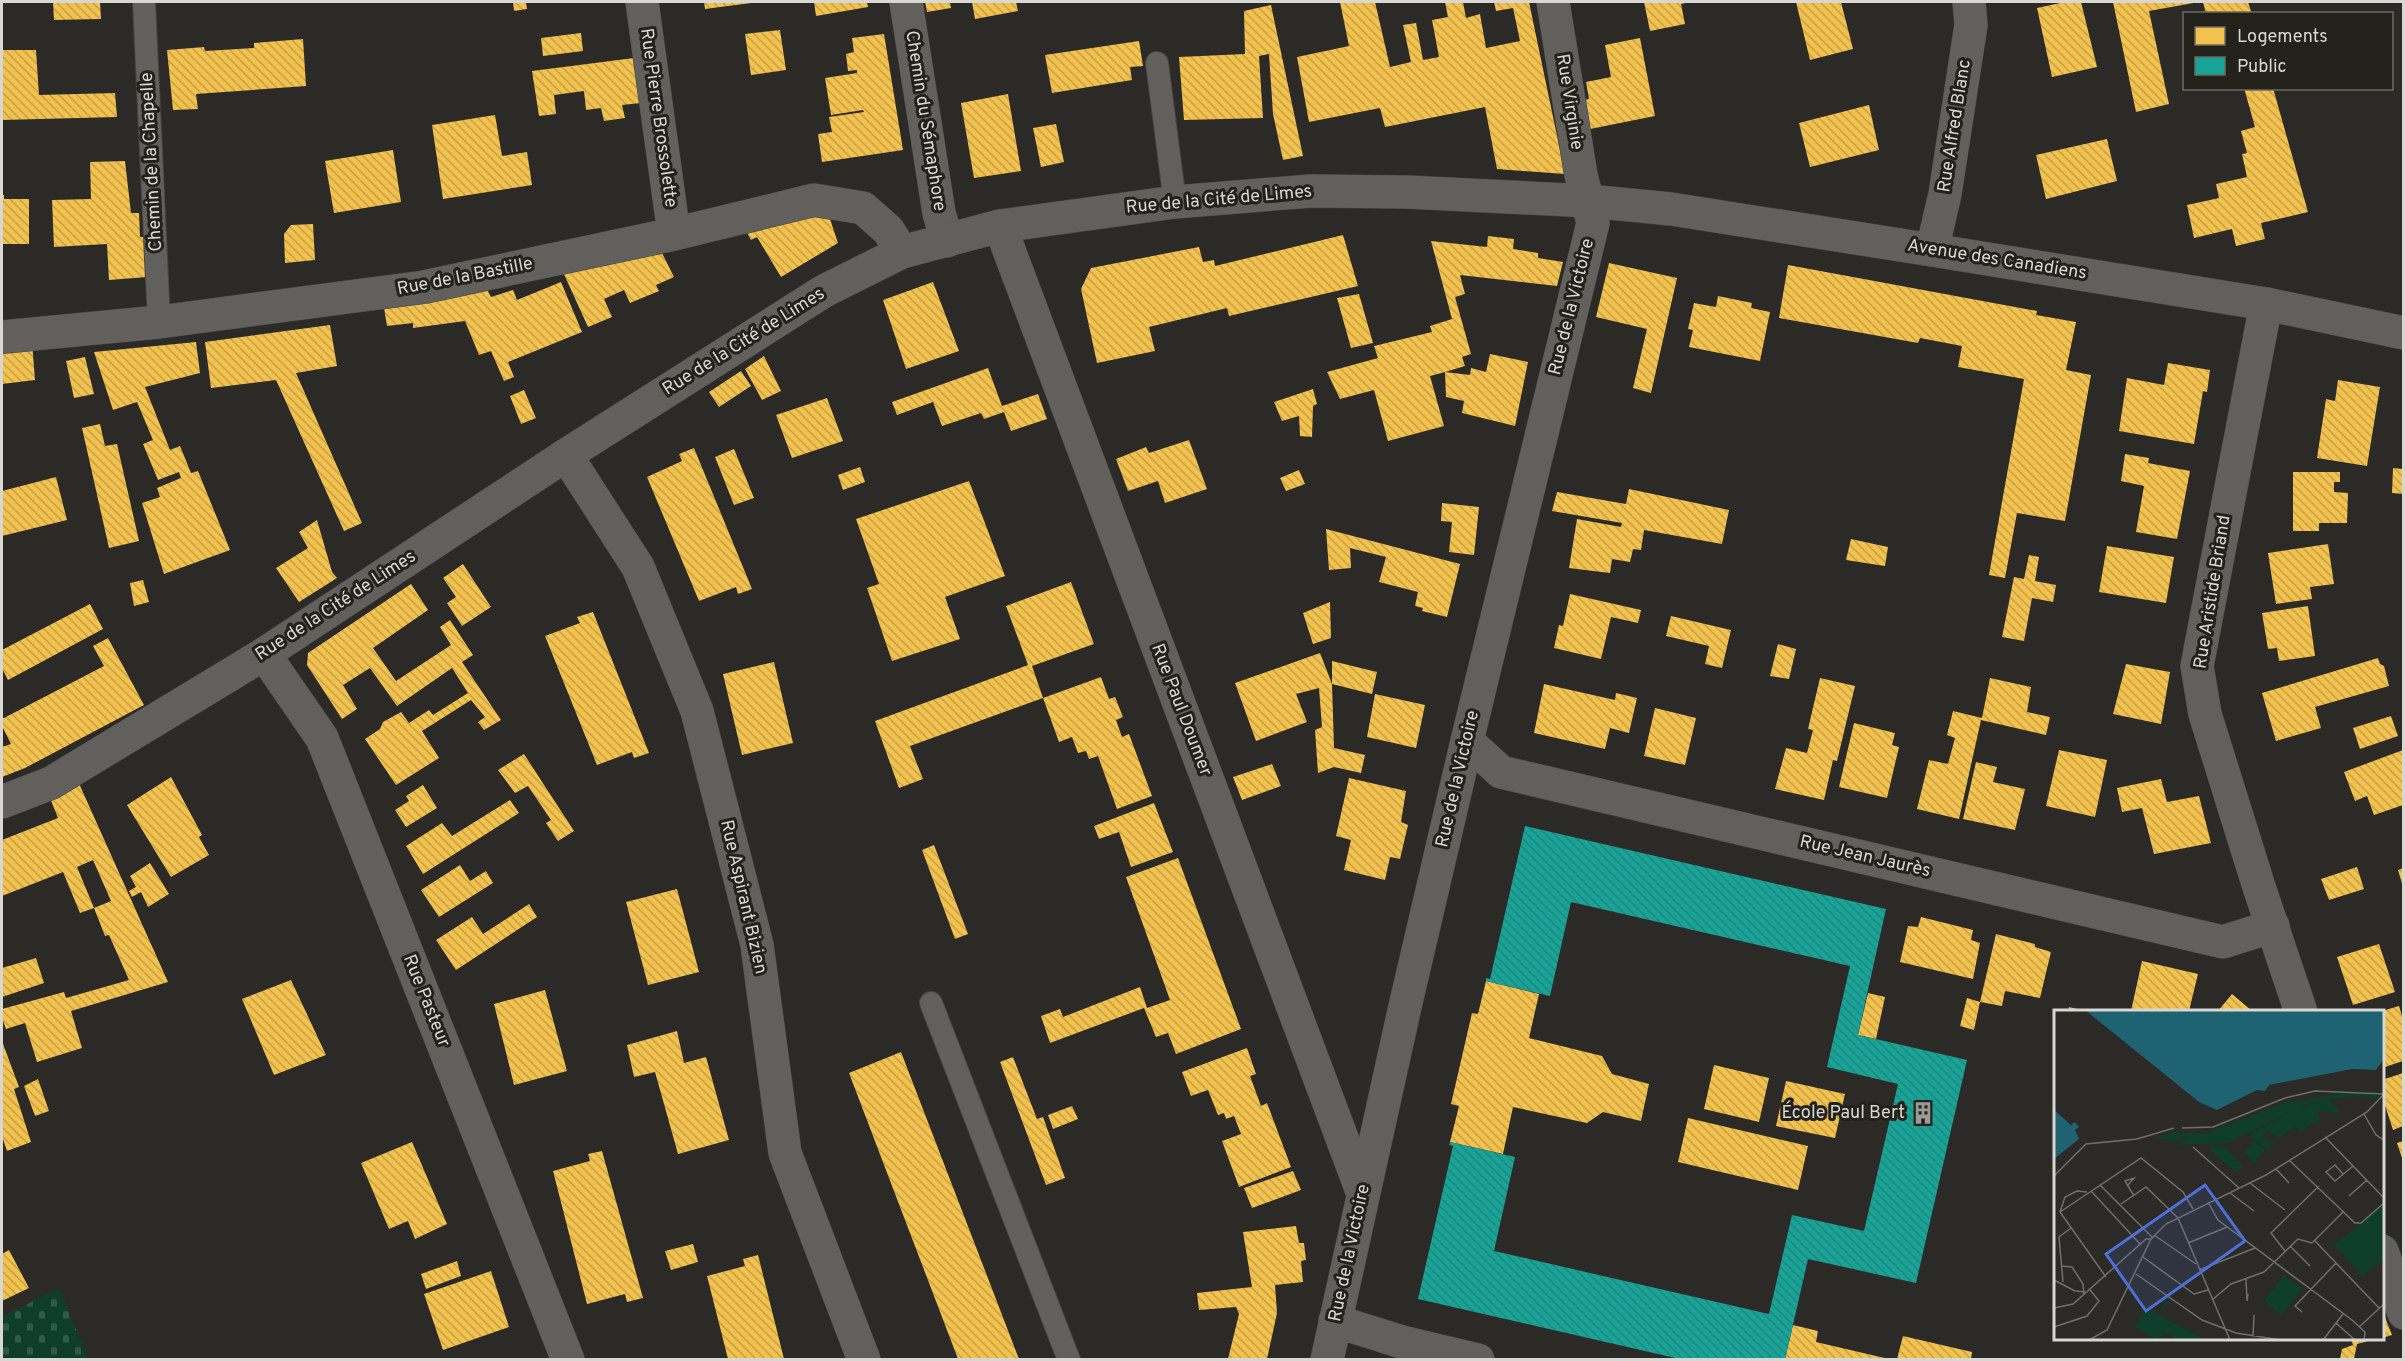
<svg xmlns="http://www.w3.org/2000/svg" width="2405" height="1361" viewBox="0 0 2405 1361" font-family="Overpass,sans-serif">
<style>
.cemetery{fill:url(#cemetery-stones)}
.homes{fill:url(#homes-back-hatch);fill-rule:evenodd}
.public{fill:url(#public-back-hatch)}
.lines{fill:none;stroke-linecap:round;stroke-linejoin:round}
.service-casing{stroke:#464642;stroke-width:24}
.minor-casing{stroke:#464642;stroke-width:34}
.tertiary-casing{stroke:#464642;stroke-width:34}
.service{stroke:#61605c;stroke-width:22}
.minor{stroke:#61605c;stroke-width:33}
.tertiary{stroke:#61605c;stroke-width:33}
.labels{text-anchor:middle;dominant-baseline:central;stroke-width:6;stroke-linejoin:round;paint-order:stroke}
.street-label{font-size:18px;fill:#d8d7d2;stroke:#23221a}
.poi-label{font-size:18px;fill:#d8d7d2;stroke:#23221a;text-anchor:end}
.inset-road{fill:none;stroke:#706f6b;stroke-width:1.5}
.view{fill:#4c70d6;fill-opacity:0.15;stroke:#4c70d6;stroke-width:3}
.inset-edge{fill:none;stroke:#d8d7d2;stroke-width:3}
</style>
<defs>
<pattern id="cemetery-stones" width="16" height="16" patternUnits="userSpaceOnUse" patternTransform="scale(1.5)"><rect width="16" height="16" fill="#0e3e2a"/><path d="M2 7V4a2 2 0 0 1 4 0v3zM10 15v-3a2 2 0 0 1 4 0v3z" fill="#305948"/></pattern>
<pattern id="homes-back-hatch" width="6" height="6" patternUnits="userSpaceOnUse" patternTransform="scale(1.5)"><rect width="6" height="6" fill="#f2c14e"/><path d="M-1 5l2 2M0 0l6 6M5-1l2 2" fill="none" stroke="#c6a14a"/></pattern>
<pattern id="public-back-hatch" width="6" height="6" patternUnits="userSpaceOnUse" patternTransform="scale(1.5)"><rect width="6" height="6" fill="#17a398"/><path d="M-1 5l2 2M0 0l6 6M5-1l2 2" fill="none" stroke="#24857d"/></pattern>
</defs>
<rect width="100%" height="100%" fill="#2b2a26"/>
<path class="cemetery" d="M59,1288L88,1359H2V1317Z"/>
<path class="homes" d="M53,2H100L101,19L54,20Z
M513,2H526L527,9L514,11Z
M704,2H751V3L705,9Z
M814,2H867L868,7L816,16Z
M925,2H950L951,8L927,12Z
M972,2H1016L1018,11L975,19Z
M1340,2H1375L1390,67L1411,62L1403,25L1416,23L1423,60L1439,57L1432,20L1448,17L1445,2H1463L1466,18L1480,14L1486,48L1520,41L1513,8L1496,11L1494,2H1529L1565,174L1497,169L1485,107L1385,127L1380,108L1309,122L1297,57L1349,46Z
M1644,2H1690L1681,4L1685,24L1650,31Z
M1796,2H1841L1853,49L1810,60Z
M2065,2H2081L2097,67L2052,77L2037,8Z
M2113,2H2199L2149,11L2169,104L2136,112Z
M2203,2H2248L2252,14H2206Z
M1271,5L1303,156L1283,160L1273,114L1269,54L1259,56L1263,118L1184,120L1179,57L1245,54L1244,11Z
M780,30L786,70L751,75L745,34Z
M581,33L583,51L543,56L541,38Z
M884,34L903,150L822,162L818,134L832,132L829,117L864,112L863,110L831,115L825,78L857,73V70L848,71L846,54L854,52L852,38Z
M1640,38L1655,116L1590,129L1584,100L1589,99L1586,82L1611,77L1605,45Z
M303,39L306,86L196,94L198,109L173,110L167,50L204,47L205,51L254,48V43Z
M1139,41L1143,66L1130,67L1132,80L1052,93L1045,55Z
M2,50H36L39,95L115,93L117,117L2,120Z
M634,58L641,103L622,105L625,118L604,121L601,108L586,110L584,91L554,95L556,114L539,116L532,71Z
M2244,88H2273L2308,212L2261,223L2265,239L2236,246L2232,229L2194,238L2187,205L2219,198L2216,184L2247,177L2242,154L2247,153L2241,131L2255,127Z
M1008,94L1021,171L974,178L961,103Z
M1869,105L1879,150L1810,167L1799,123Z
M495,115L502,156L527,152L532,185L443,199L432,125Z
M1056,124L1064,162L1041,167L1033,128Z
M2107,139L2117,181L2046,199L2036,155Z
M393,150L401,202L334,213L325,161Z
M125,161L131,213H139L140,237H145L147,277L109,280L107,244L54,247L52,200L91,199L90,162Z
M2,195H4V199H29V244H2Z
M827,210L838,243L781,277L757,237L751,240L745,229Z
M313,224L315,260L285,263L284,234L291,225Z
M1343,235L1358,286L1229,316L1227,308L1149,327L1155,351L1097,363L1081,289L1091,268L1199,247L1203,262L1214,260L1215,266Z
M1488,236L1514,239L1513,249L1538,253V258L1563,262L1557,286L1460,275L1465,294L1455,297L1471,354L1462,357L1465,366L1445,372L1470,375L1471,368L1486,372L1490,354L1528,362L1515,426L1462,413L1464,401L1446,397L1445,372L1430,376L1444,426L1388,441L1374,390L1340,399L1327,372L1378,358L1374,346L1432,332L1430,326L1452,319L1431,241L1487,247Z
M660,249L674,277L656,285L659,291L630,303L624,290L604,299L612,317L588,327L563,272Z
M1609,263L1677,278L1651,393L1633,388L1647,329L1596,317Z
M1788,265L2037,311L2036,315L2076,322L2066,370L2091,375L2065,521L2017,513L2005,578L1989,575L2024,379L1958,367L1962,346L1920,338L1918,343L1779,318Z
M561,282L582,332L508,362L514,377L504,381L491,351L479,355L465,321L413,328V323L387,326L383,302L485,286L491,297L513,290L517,300Z
M933,282L959,351L906,369L883,300Z
M1359,294L1373,343L1351,348L1337,298Z
M1718,296L1752,303L1751,308L1770,312L1760,361L1689,347L1693,330L1688,329L1694,303L1716,307Z
M330,325L337,366L296,373L362,523L344,531L276,380L211,388L205,342Z
M32,342L35,380L2,384V345Z
M196,342L200,373L145,387L170,450L180,446L191,473L198,471L230,550L164,574L142,503L160,497L157,488L181,478L179,472L158,480L143,444L153,440L137,402L113,410L94,352Z
M764,356L781,391L762,400L745,369Z
M85,357L94,394L74,398L66,361Z
M2168,363L2210,370L2207,392L2203,391L2194,444L2119,431L2127,378L2164,385Z
M988,368L1002,406L1038,394L1047,419L1011,431L1004,412L984,419L981,413L942,426L933,402L897,415L892,402Z
M741,371L751,386L719,407L709,392Z
M2338,380L2380,387L2367,466L2317,458L2326,399L2335,401Z
M1313,389L1317,404L1313,406L1312,437L1300,436L1299,416L1282,421L1274,402Z
M524,390L536,418L521,424L510,396Z
M827,398L843,441L792,458L776,415Z
M100,424L105,446L117,444L139,541L109,548L82,428Z
M1189,440L1207,489L1165,503L1158,481L1128,491L1116,459L1146,447L1149,453Z
M694,448L752,589L738,594L736,587L699,601L647,477L682,461L679,454Z
M734,449L754,498L734,505L715,457Z
M2125,454L2149,458L2148,463L2190,471L2177,539L2136,532L2144,486L2121,481Z
M860,467L865,482L843,490L838,475Z
M2393,468L2403,469V494L2392,493Z
M1299,470L1305,484L1286,491L1280,478Z
M2293,472H2340V482H2334V492L2348,493L2347,523H2319V531H2293Z
M56,477L67,520L2,536V491Z
M969,481L1005,576L945,597L960,639L892,661L867,588L879,584L856,519Z
M1629,489L1729,510L1722,544L1644,530L1641,550L1633,549L1630,562L1612,559L1610,573L1569,568L1577,519L1621,527L1622,523L1552,511L1557,492L1626,504Z
M1442,503L1479,507L1474,555L1449,552L1452,522L1441,521Z
M317,520L332,572L337,578L299,602L276,568L308,548L299,532Z
M1326,529L1460,564L1447,617L1422,611L1423,608L1415,606L1418,592L1379,582L1386,557L1350,548L1351,568L1329,570Z
M1851,539L1888,547L1885,566L1846,560Z
M2328,544L2334,584L2310,587L2312,599L2276,604L2268,553Z
M2107,546L2174,557L2166,603L2099,592Z
M2029,555L2039,557L2035,581L2056,585L2053,602L2032,598L2024,641L2002,637L2014,577L2024,579Z
M463,564L491,607L462,626L447,603L456,597L443,578Z
M143,580L149,602L134,606L130,583Z
M1071,582L1094,644L1032,666L1043,698L910,746L923,779L899,788L875,721L1028,665L1006,606Z
M411,584L428,610L373,648L396,681L451,645L440,627L450,620L473,655L462,662L501,720L484,730L478,722L485,717L471,700L422,731L439,758L396,785L365,739L380,729L383,722L401,712L409,723L429,710L433,715L468,693L452,668L397,706L370,668L343,685L357,709L342,719L307,665L308,653Z
M1570,594L1641,610L1638,623L1611,617L1601,659L1554,648L1559,625L1563,626Z
M1330,602L1331,638L1313,644L1303,613Z
M90,604L103,629L8,680L2,668V650Z
M2308,606L2315,656L2279,661L2277,648L2268,649L2262,613Z
M593,612L649,753L634,758L632,752L597,765L545,636L580,623L577,617Z
M1671,616L1731,630L1722,668L1705,664L1709,646L1666,636Z
M108,638L144,705L25,768L2,777V747L11,744L2,726V719L104,666L93,646Z
M1778,644L1796,649L1789,679L1770,676Z
M1320,653L1332,684L1334,748L1365,755L1361,773L1334,767L1318,773L1315,730L1322,727L1319,688L1296,694L1307,722L1256,741L1235,683Z
M2378,658L2380,664L2384,666L2389,686L2315,707L2321,728L2276,741L2262,693Z
M1332,661L1377,672L1372,694L1332,684Z
M774,662L793,743L742,755L723,674Z
M2126,664L2170,672L2161,724L2113,714Z
M1101,677L1109,699L1115,697L1123,717L1116,720L1122,737L1129,734L1152,796L1117,809L1098,756L1089,759L1086,751L1078,753L1072,737L1059,742L1043,698Z
M1820,678L1855,686L1837,761L1833,760L1824,800L1775,789L1786,748L1807,753L1813,730L1808,729Z
M1990,678L2031,687L2027,712L2050,717L2046,735L1981,720L1959,819L1917,809L1929,760L1948,764L1955,738L1947,735L1953,711L1982,718Z
M1544,684L1615,700L1616,693L1637,698L1629,733L1610,728L1605,749L1534,733Z
M1375,694L1425,705L1416,748L1367,737Z
M1655,708L1696,718L1685,765L1644,756Z
M2391,716L2398,736L2360,749L2353,728Z
M1854,723L1895,733L1892,745L1899,747L1887,798L1839,787Z
M2059,750L2107,760L2095,817L2046,806Z
M2403,750V805L2374,815L2367,796L2355,801L2344,772Z
M524,754L574,831L558,841L546,823L551,820L528,786L515,793L498,770Z
M1976,762L1997,767L1993,782L2025,789L2015,830L1963,819Z
M1272,764L1281,786L1242,800L1233,777Z
M171,777L202,835L199,837L209,855L171,877L127,805Z
M1349,778L1406,791L1401,822L1408,825L1400,859L1390,857L1385,880L1344,870L1351,840L1336,836Z
M77,779L168,982L71,1011L82,1048L37,1062L25,1023L6,1029L2,1018V1009L64,992L66,998L129,980L109,935L105,936L94,908L80,913L63,872L2,896V840L58,818L48,793ZM93,860L111,901L94,908L77,867Z
M2161,779L2167,802L2199,796L2211,843L2154,854L2142,808L2122,812L2117,788Z
M423,785L437,808L406,827L395,810L409,801L406,796Z
M510,800L519,813L423,874L406,846L442,823L452,836Z
M1154,803L1173,852L1131,867L1119,832L1099,839L1094,826Z
M934,845L968,934L955,939L922,850Z
M1178,858L1241,1029L1176,1054L1168,1033L1156,1037L1144,1008L1050,1043L1041,1016L1060,1009L1063,1017L1140,987L1147,1008L1170,1000L1126,877Z
M150,863L169,894L148,907L141,892L132,897L129,891L136,887L130,876Z
M460,865L470,881L486,871L493,883L439,917L421,890Z
M2357,867L2364,889L2329,900L2321,879Z
M2403,868V887L2398,870Z
M677,889L699,972L648,985L626,902Z
M529,904L537,917L456,970L436,940L472,917L483,934Z
M1921,917L1973,930L1971,940L1980,943L1973,979L1900,962L1908,926L1918,927Z
M1996,934L2035,944V947L2051,952L2040,998L2005,991L2002,1006L1980,1002L1974,1030L1960,1026L1967,998L1980,1002Z
M2379,944L2395,992L2353,1005L2337,957Z
M36,958L44,983L2,997V968Z
M2142,961L2198,974L2189,1011H2131Z
M291,980L326,1055L274,1075L242,999Z
M1486,981L1539,994L1529,1038L1602,1056L1612,1074L1649,1084L1641,1121L1603,1112L1587,1123L1513,1107L1503,1154L1450,1142L1459,1106L1451,1104L1472,1013L1478,1014Z
M545,990L567,1071L514,1085L494,1004Z
M1868,993L1885,997L1876,1039L1858,1035Z
M2232,994L2252,1011H2218Z
M2399,1006L2403,1019V1061L2382,1068V1011Z
M2069,1007L2084,1011H2068Z
M677,1031L684,1063L706,1057L729,1140L678,1154L655,1072L634,1077L627,1045Z
M2,1041L19,1087L14,1089L31,1142L7,1151L2,1136Z
M1247,1048L1256,1074L1250,1076L1261,1106L1267,1103L1291,1167L1239,1187L1222,1141L1241,1134L1234,1116L1226,1119L1224,1113L1218,1115L1208,1090L1191,1096L1182,1072Z
M901,1052L1019,1359H958L849,1073Z
M1013,1057L1037,1119L1043,1117L1065,1178L1046,1185L1000,1062Z
M1714,1065L1769,1078L1759,1122L1704,1109Z
M2403,1073V1126L2393,1130L2382,1096V1080Z
M38,1079L49,1111L35,1116L24,1086Z
M1786,1081L1845,1094L1835,1138L1776,1126Z
M1072,1106L1078,1119L1053,1129L1048,1115Z
M1688,1118L1808,1146L1798,1190L1678,1162Z
M2403,1141V1161L2397,1143Z
M412,1142L447,1224L415,1239L408,1221L389,1229L361,1163Z
M602,1151L643,1298L627,1302L625,1294L587,1304L553,1171L590,1161L588,1154Z
M1293,1171L1301,1190L1252,1208L1244,1188Z
M1296,1226L1299,1243H1304L1306,1260L1301,1261L1303,1282L1275,1285L1277,1313L1267,1359H1228L1239,1314L1236,1307L1199,1310L1197,1293L1252,1287L1243,1232Z
M693,1244L698,1262L671,1270L665,1251Z
M9,1250L29,1288L2,1301V1254Z
M758,1255L784,1359H728L707,1276L745,1266L743,1259Z
M457,1261L461,1276L426,1289L421,1274Z
M491,1271L509,1327L443,1350L424,1294Z
M2382,1310L2392,1335L2382,1338Z
M1793,1325L1818,1331L1816,1342L1889,1359H1785Z
M1903,1336L1972,1352L1971,1359H1897Z
M2351,1338H2376V1339L2357,1344L2354,1359H2340L2342,1349L2353,1345Z"/>
<path class="public" d="M1525,826L1886,909L1858,1035L1967,1060L1916,1283L1808,1259L1785,1360H1684L1418,1299L1453,1146L1449,1145L1450,1142L1515,1157L1494,1251L1769,1314L1792,1215L1864,1231L1898,1084L1827,1067L1850,966L1571,902L1550,996L1486,981V978L1490,979Z"/>
<g class="lines">
<g class="service-casing">
<path id="service" d="M144,2L159,322
M1157,63L1175,202
M931,1003L1069,1360"/>
</g>
<g class="minor-casing">
<path id="minor" d="M642,2L674,234
M906,2L939,213L947,241
M1000,226L1363,1194
M1932,250L1945,194L1971,25L1969,2
M2266,304L2197,666L2205,714L2259,887L2301,1012
M2,337L159,322L424,287L674,234L814,200L863,208L888,230L902,252
M566,455L638,567L697,711L757,945L785,1153L864,1360
M264,654L322,738L568,1360
M1467,741L1501,772L2223,942L2273,926
M2382,1251L2404,1313
M1335,1321L1402,1342L1478,1360
M1327,1360L1404,1011L1467,741L1593,223L1581,175L1553,2"/>
</g>
<g class="tertiary-casing">
<path id="tertiary" d="M2,802L51,783L264,654L566,455L824,291L902,252L1000,226L1175,202L1311,191L1407,192L1589,201L1671,209L1932,250L2266,304L2404,333"/>
</g>
<use href="#service" class="service"/>
<use href="#minor" class="minor"/>
<use href="#tertiary" class="tertiary"/>
</g>
<defs>
<g id="building-bare" transform="scale(1.8)"><path d="M-4-6H4V6H1V3H-1V6H-4ZM-2.5-4.3h1.7v1.8h-1.7ZM.8-4.3h1.7v1.8H.8ZM-2.5-1h1.7V.8h-1.7ZM.8-1h1.7V.8H.8Z" fill="#9b9a96" stroke="#23221a" stroke-width="2.5" paint-order="stroke"/></g>
</defs>
<g fill-rule="evenodd">
<use href="#building-bare" x="1923" y="1113"/>
</g>
<g class="labels">
<g class="street-label">
<text transform="translate(1569 102) rotate(81)">Rue Virginie</text>
<text transform="translate(658 118) rotate(82)">Rue Pierre Brossolette</text>
<text transform="translate(925 121) rotate(81)">Chemin du Sémaphore</text>
<text transform="translate(1955 126) rotate(-81)">Rue Alfred Blanc</text>
<text transform="translate(152 162) rotate(-93)">Chemin de la Chapelle</text>
<text transform="translate(1219 200) rotate(-5)">Rue de la Cité de Limes</text>
<text transform="translate(1997 260) rotate(9)">Avenue des Canadiens</text>
<text transform="translate(465 277) rotate(-11)">Rue de la Bastille</text>
<text transform="translate(1572 307) rotate(-76)">Rue de la Victoire</text>
<text transform="translate(744 342) rotate(-32)">Rue de la Cité de Limes</text>
<text transform="translate(2213 592) rotate(-81)">Rue Aristide Briand</text>
<text transform="translate(336 606) rotate(-33)">Rue de la Cité de Limes</text>
<text transform="translate(1181 710) rotate(69)">Rue Paul Doumer</text>
<text transform="translate(1458 779) rotate(-77)">Rue de la Victoire</text>
<text transform="translate(1865 857) rotate(13)">Rue Jean Jaurès</text>
<text transform="translate(743 897) rotate(77)">Rue Aspirant Bizien</text>
<text transform="translate(426 1001) rotate(68)">Rue Pasteur</text>
<text transform="translate(1350 1253) rotate(-78)">Rue de la Victoire</text>
</g>
<g class="poi-label">
<text x="1905" y="1113">École Paul Bert</text>
</g>
</g>
<g transform="translate(2054 1010)">
<rect width="330" height="330" fill="#2b2a26"/>
<path d="M296,82L326,85L323,89L301,86L253,94L173,133L122,135L136,128L118,131L101,128L119,122L149,124L233,92ZM276,90L286,102L263,101L266,108L261,115L256,111L257,114L248,122L241,117L224,128L213,120L208,126L221,134L214,137L220,146L195,125L244,98ZM200,131L211,140L199,154L191,142ZM168,136L181,147L178,152L183,149L189,155L183,163L153,138ZM230,265L249,279L227,305L210,291Z" fill="#0e3e2a"/>
<path d="M114,287L116,289L105,305L152,330H126L111,323L103,330L81,317L92,296L104,304Z" fill="#0e3e2a"/>
<path d="M330,195V249L309,266L280,235Z" fill="#0e3e2a"/>
<path d="M31,0H330V49L322,60L298,59L215,75L211,81L203,80L163,100L145,92ZM0,100L17,115L21,112L25,117L21,120L25,129L0,149Z" fill="#1f6272"/>
<path class="inset-road" d="M310,104L322,125L330,130M128,118L159,117L231,88L261,81L330,84M271,127L330,188M139,137L185,178M235,150L301,213H307L330,193M222,159L235,173M289,164L281,155L272,162L281,171L299,156M0,166L32,134L83,129L120,118M196,173L231,200M46,175L98,227M74,175L80,168L71,171L80,186M37,181L87,235M176,183L200,201M295,186L313,170M154,192L164,210L298,310L311,322L310,330M67,194L92,177L124,208L176,330M6,202L87,148L129,182L139,199M6,202L52,267M6,202L11,187L23,181L33,182M100,225L142,254M261,231L325,298M134,233L173,217M236,236L256,256M231,241L217,223L265,176M89,247L140,284L154,280M8,256L18,257L29,274L30,285M145,260L201,238M82,264L148,310L182,323L227,330M192,269L193,291L194,284M0,270L21,281L31,282M9,272L5,227L17,218M158,290L177,274L210,262L244,229L258,233L290,201M0,298L19,294L92,229H97M248,302L241,296L282,253M282,313L301,330M0,317L33,306L45,291L36,280M305,317L330,294M199,326L200,305M35,330L53,320L97,229L112,214L212,165L313,102L330,84M269,330L289,304"/>
<path class="view" d="M151,175L191,231L92,301L52,244Z"/>
<rect width="330" height="330" class="inset-edge"/>
</g>
<rect width="2405" height="1361" fill="none" stroke="#d8d7d2" stroke-width="6"/>
<rect x="2183" y="12" width="210" height="78" fill="#23221a" stroke="#6b6a64" stroke-width="1.5"/>
<rect x="2195" y="27" width="30" height="18" fill="#f2c14e" stroke="#6b6a64" stroke-width="1.5"/>
<text x="2237" y="42" font-size="18" fill="#d8d7d2">Logements</text>
<rect x="2195" y="57" width="30" height="18" fill="#17a398" stroke="#6b6a64" stroke-width="1.5"/>
<text x="2237" y="72" font-size="18" fill="#d8d7d2">Public</text>
</svg>
